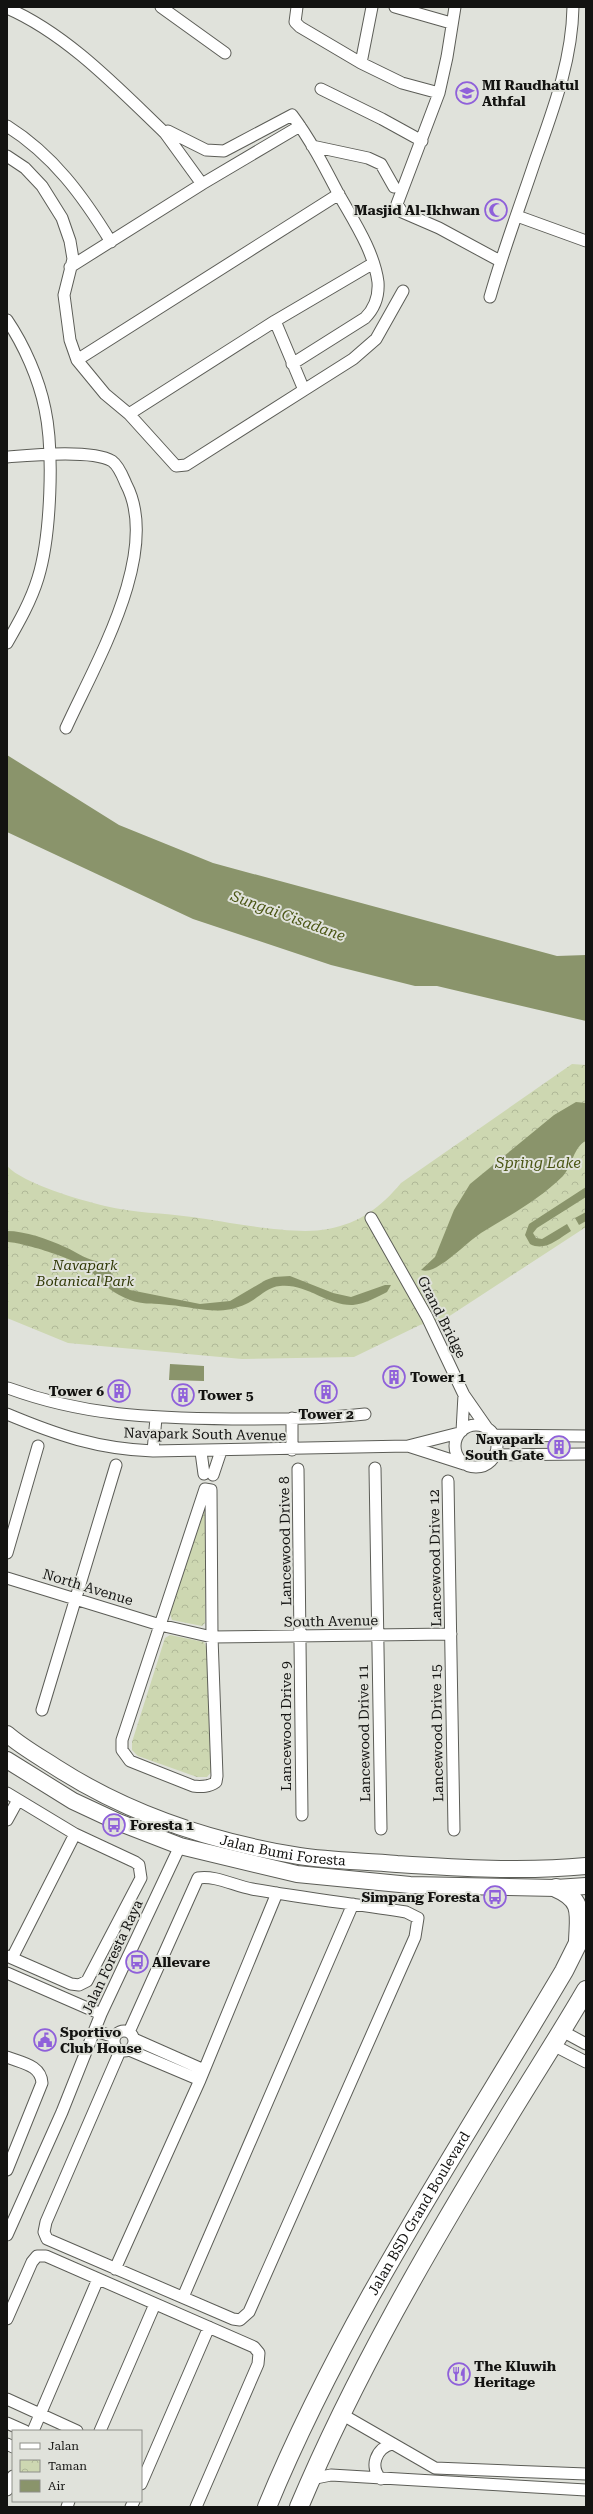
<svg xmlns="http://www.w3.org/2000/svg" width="593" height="2514" viewBox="0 0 593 2514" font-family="'Roboto Serif',serif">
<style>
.park{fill:url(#park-crowns)}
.water{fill:#8a946b}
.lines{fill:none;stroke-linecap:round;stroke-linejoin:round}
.minor-casing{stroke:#5c5d57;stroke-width:13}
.secondary-casing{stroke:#5c5d57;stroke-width:18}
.primary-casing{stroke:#5c5d57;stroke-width:20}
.minor{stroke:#fff;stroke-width:11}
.secondary{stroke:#fff;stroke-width:16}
.primary{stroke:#fff;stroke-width:18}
.labels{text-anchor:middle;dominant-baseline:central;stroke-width:4;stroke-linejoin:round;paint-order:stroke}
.poi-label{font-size:14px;font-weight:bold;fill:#131311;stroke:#e0e2db;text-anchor:start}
.park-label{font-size:14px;font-style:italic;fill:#303806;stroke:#e0e2db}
.street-label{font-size:14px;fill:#131311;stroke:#e0e2db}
.water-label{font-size:15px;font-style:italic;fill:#4b5615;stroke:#e0e2db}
</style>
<defs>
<pattern id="park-crowns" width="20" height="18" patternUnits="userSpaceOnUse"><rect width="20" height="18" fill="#cdd7b1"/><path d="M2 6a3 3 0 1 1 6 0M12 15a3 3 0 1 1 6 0" fill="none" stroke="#afb897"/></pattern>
</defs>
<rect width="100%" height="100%" fill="#e0e2db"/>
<path class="park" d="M572,1064L586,1065V1227L448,1317L420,1325L354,1357L242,1359L68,1343L7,1318V1166C24,1184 80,1200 105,1206C133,1213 164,1213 192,1217C229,1222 294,1236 328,1229C360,1223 381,1207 401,1183Z
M203,1511L206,1513L205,1623L202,1626L172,1620L170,1614L201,1512Z
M170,1635L204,1642L207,1649L213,1770L207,1777H197L138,1756L132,1750V1742L165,1638Z"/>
<path class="water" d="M7,755L119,825L213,863L557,956L586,955V1021L437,986H415L331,965L193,919L7,832Z
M576,1102L586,1103V1141C574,1146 572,1166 563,1176C540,1199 509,1216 481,1233C466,1243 455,1256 440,1265C434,1269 428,1272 421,1270L435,1257L454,1210L470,1184L554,1115Z
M586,1187V1197L537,1228L533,1233L536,1238L542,1239L567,1224L571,1231C558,1239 545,1252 530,1244L525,1235L529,1224Z
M586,1212V1221L579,1225L575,1218Z
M7,1231C25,1231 48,1239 65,1247C77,1252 89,1262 103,1262L118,1282L130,1290L200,1304L230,1301L266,1280L274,1277L290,1276L333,1293L351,1297L385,1285H391L387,1292C377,1297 365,1304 353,1305C328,1306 306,1283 280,1286C266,1287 258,1299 246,1304C218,1317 197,1307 169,1305C156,1303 142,1305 130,1300C114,1294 102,1284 92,1272C83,1261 22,1242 7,1242Z
M170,1364L204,1366V1381L169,1380Z"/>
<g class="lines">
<g class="minor-casing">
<path id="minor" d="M161,7L225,53
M297,7L295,22L300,27L361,63L402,83L439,93
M395,7L451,23
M455,7L447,57L439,93L397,204L402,212L439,228L500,261
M7,8C67,34 118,88 165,133L168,131L206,150L224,151L292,115C310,139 324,166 338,193C353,220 374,251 378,282C379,296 375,308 365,318L292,364
M361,63L372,7
M321,89L382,119L422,141
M7,126C53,155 83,196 111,242
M165,133L202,184
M312,146L368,158L381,164L394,187
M7,156L25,168L42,186L62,218L70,241L73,259L64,295L70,340L77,360L105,394L129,414L176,466L186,465L304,390L275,321
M517,216L586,241
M70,267L202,184L300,126
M490,297C503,251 520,206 535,161C553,110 572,61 573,7
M7,320C24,345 39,379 45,409C54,451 51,536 38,578C31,601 19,622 7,643
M77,360L339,194
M304,390L353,359L376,339L403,291
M129,414L275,321L372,264
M7,457C31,455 92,449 112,461C119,466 123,477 126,484C162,552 95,664 66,728
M371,1218L427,1317L464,1395L487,1428
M8,1388C84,1416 151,1418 232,1419C276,1419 321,1419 365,1414
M7,1414C57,1435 98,1449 153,1451L408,1446L459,1433
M455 1446a21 21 0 1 1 42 0a21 21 0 1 1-42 0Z
M462,1431L464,1395
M493,1435L586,1436
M408,1446L464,1464
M292,1450V1418
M153,1451L156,1418
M201,1452L204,1474
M494,1455L586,1454
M375,1468L381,1829
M298,1469L302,1815
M213,1475L221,1451
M448,1481L454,1830
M205,1489L211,1490L212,1637L217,1776L216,1782C209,1787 202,1787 193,1786L130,1761L122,1750V1740Z
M7,1553L38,1446
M7,1578L160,1625L212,1637L451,1634
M42,1710L116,1465
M7,1793L75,1834L135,1862L139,1865L141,1878L87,1981L79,1985L71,1984L7,1956
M7,1820L18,1800
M12,1958L75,1834
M7,1973L101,2014
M95,2031L115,2037
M562,2031L586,2044
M114 2041a10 10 0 1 1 20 0a10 10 0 1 1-20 0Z
M134,2039L204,2070
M553,2045L586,2062
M129,2050L200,2080
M120,2051L46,2222L44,2232L47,2239L233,2319L240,2320L249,2312L415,1937L418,1918L406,1912C355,1904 303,1898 252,1889C235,1886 215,1875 198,1878L129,2032
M7,2057C22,2063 41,2065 42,2083L7,2170
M7,2235L62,2112L101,2014L180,1846
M115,2269L200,2080L277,1893
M183,2297L353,1904
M7,2319L32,2262L37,2256H46L254,2347L259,2353L258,2364L196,2507
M7,2399L77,2431
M343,2415L435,2468L586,2474
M7,2423L25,2431
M33,2431L98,2279
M100,2431L155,2304
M7,2444L13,2447
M311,2479L331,2475L586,2490
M381,2479C369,2467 376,2448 392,2444
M141,2484L209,2327
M7,2490L13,2476
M67,2507L69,2501
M131,2507L134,2501"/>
</g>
<g class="secondary-casing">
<g id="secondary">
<path id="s1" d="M7,1734C22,1747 40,1757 57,1768C132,1816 213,1842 299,1856C331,1861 365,1861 397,1864C459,1868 524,1872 586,1866"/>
<path d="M7,1760L73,1801L118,1822L180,1846L297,1874L410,1885L556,1888L586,1886"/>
</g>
</g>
<g class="primary-casing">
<g id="primary">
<path d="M556,1888C584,1900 579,1914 578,1941"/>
<path id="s2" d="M267,2507C345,2318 460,2147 564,1971L586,1927"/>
<path d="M299,2507C355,2374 429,2247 504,2124C531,2079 560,2035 586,1990"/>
</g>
</g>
<use href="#minor" class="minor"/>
<use href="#secondary" class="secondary"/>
<use href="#primary" class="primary"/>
</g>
<defs>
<g id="school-ring" transform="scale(1.15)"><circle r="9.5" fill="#e0e2db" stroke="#8f60da" stroke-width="1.5"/><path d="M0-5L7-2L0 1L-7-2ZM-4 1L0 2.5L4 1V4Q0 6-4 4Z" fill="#8f60da"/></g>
<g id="mosque-ring" transform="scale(1.15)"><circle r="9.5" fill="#e0e2db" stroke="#8f60da" stroke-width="1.5"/><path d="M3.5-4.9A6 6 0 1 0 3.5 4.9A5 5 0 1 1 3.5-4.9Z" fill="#8f60da"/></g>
<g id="building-ring" transform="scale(1.15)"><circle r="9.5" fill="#e0e2db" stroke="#8f60da" stroke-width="1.5"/><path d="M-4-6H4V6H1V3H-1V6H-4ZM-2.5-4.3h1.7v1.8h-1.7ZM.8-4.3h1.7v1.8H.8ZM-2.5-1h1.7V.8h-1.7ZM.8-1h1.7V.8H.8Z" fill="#8f60da"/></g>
<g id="bus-ring" transform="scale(1.15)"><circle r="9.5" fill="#e0e2db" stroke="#8f60da" stroke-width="1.5"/><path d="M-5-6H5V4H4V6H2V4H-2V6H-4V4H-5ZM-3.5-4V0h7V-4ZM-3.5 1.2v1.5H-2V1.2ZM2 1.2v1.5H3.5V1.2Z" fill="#8f60da"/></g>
<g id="civic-ring" transform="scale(1.15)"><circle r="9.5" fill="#e0e2db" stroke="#8f60da" stroke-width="1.5"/><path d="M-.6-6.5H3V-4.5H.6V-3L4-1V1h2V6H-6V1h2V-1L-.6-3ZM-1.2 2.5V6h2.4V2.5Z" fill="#8f60da"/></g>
<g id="restaurant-ring" transform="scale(1.15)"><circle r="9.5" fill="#e0e2db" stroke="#8f60da" stroke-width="1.5"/><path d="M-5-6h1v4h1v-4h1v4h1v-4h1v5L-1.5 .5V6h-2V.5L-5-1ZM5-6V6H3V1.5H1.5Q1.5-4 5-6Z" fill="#8f60da"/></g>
</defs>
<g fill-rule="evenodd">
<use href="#school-ring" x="467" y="93"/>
<use href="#mosque-ring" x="496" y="210"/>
<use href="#building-ring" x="394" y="1377"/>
<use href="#building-ring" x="119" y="1391"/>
<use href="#building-ring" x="326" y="1392"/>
<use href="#building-ring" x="183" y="1395"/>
<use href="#building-ring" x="559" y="1447"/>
<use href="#bus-ring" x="114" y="1825"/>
<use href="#bus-ring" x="495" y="1897"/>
<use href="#bus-ring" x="137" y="1962"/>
<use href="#civic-ring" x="45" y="2040"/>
<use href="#restaurant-ring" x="459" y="2374"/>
</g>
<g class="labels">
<g class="poi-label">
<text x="482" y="85">MI Raudhatul<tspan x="482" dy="16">Athfal</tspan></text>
<text x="480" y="210" text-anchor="end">Masjid Al-Ikhwan</text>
<text x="410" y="1377">Tower 1</text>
<text x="104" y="1391" text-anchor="end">Tower 6</text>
<text x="198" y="1395">Tower 5</text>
<text x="326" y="1414" text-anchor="middle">Tower 2</text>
<text x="544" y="1439" text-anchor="end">Navapark<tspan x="544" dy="16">South Gate</tspan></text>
<text x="130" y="1825">Foresta 1</text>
<text x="480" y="1897" text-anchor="end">Simpang Foresta</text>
<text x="152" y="1962">Allevare</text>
<text x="60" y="2032">Sportivo<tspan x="60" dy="16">Club House</tspan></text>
<text x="474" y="2366">The Kluwih<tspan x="474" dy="16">Heritage</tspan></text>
</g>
<g class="park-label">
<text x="85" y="1265">Navapark<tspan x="85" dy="16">Botanical Park</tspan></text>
</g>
<g class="street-label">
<text transform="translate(442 1317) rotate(63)">Grand Bridge</text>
<text transform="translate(205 1434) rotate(1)">Navapark South Avenue</text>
<text transform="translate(285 1541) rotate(-91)">Lancewood Drive 8</text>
<text transform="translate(435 1558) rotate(-91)">Lancewood Drive 12</text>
<text transform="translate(88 1587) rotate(17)">North Avenue</text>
<text transform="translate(331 1621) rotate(-1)">South Avenue</text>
<text transform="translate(286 1726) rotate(-90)">Lancewood Drive 9</text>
<text transform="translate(364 1733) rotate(-91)">Lancewood Drive 11</text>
<text transform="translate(437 1733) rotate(-91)">Lancewood Drive 15</text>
<text stroke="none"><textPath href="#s1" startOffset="303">Jalan Bumi Foresta</textPath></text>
<text transform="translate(112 1957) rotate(-65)">Jalan Foresta Raya</text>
<text stroke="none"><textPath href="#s2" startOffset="331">Jalan BSD Grand Boulevard</textPath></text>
</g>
<g class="water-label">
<text transform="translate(288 916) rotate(20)">Sungai Cisadane</text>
<text x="538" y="1163">Spring Lake</text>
</g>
</g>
<rect width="593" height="2514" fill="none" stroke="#131311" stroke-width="16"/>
<rect x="12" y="2430" width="130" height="72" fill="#e0e2db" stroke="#8e8f8a"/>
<rect x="20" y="2443" width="20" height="6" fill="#ffffff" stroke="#8e8f8a"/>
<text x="48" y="2450" font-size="12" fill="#131311">Jalan</text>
<rect x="20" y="2460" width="20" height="12" fill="url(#park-crowns)" stroke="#8e8f8a"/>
<text x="48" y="2470" font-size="12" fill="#131311">Taman</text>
<rect x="20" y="2480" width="20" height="12" fill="#8a946b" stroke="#8e8f8a"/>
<text x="48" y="2490" font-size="12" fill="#131311">Air</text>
</svg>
